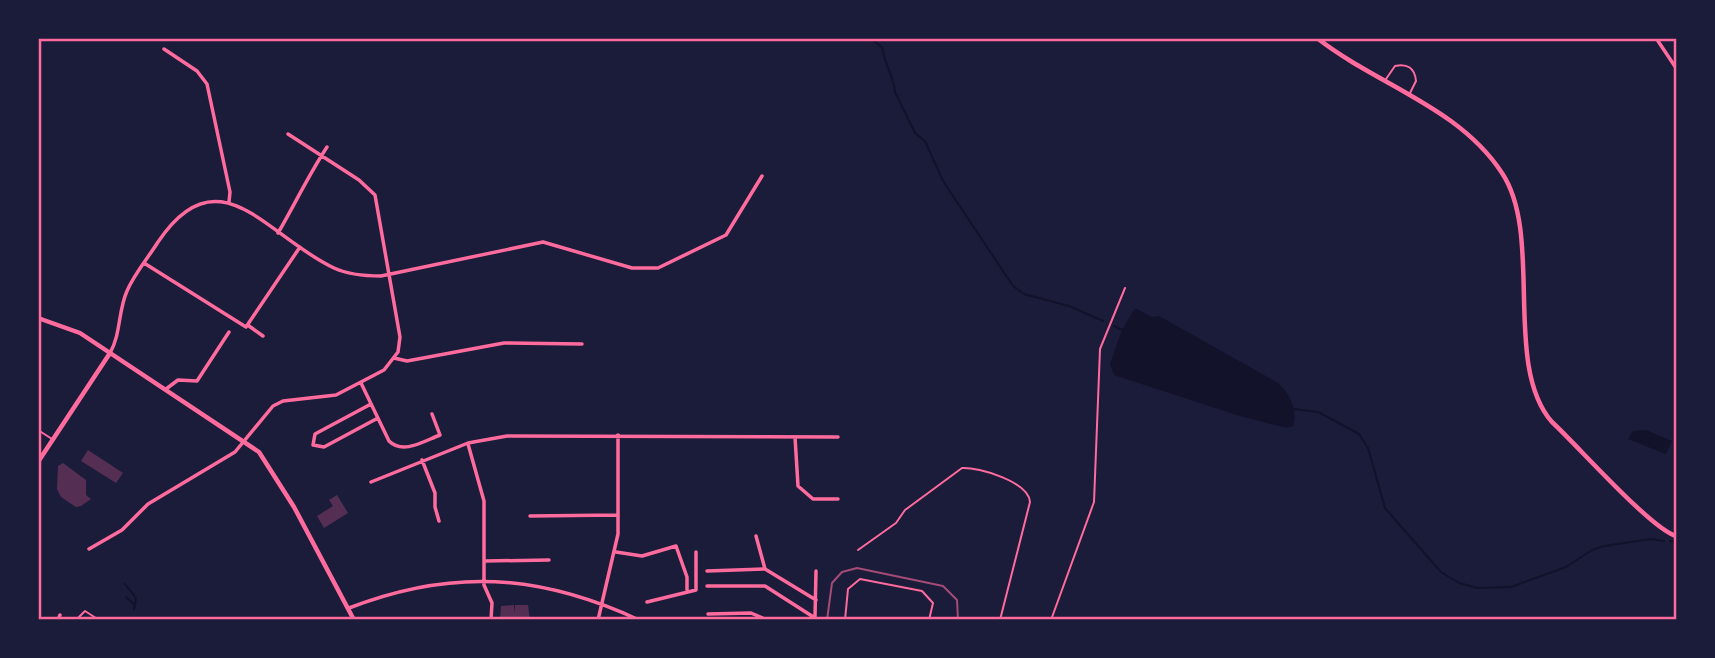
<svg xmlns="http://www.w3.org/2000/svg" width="1715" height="658" viewBox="0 0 1715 658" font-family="'DM Sans',sans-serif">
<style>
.water{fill:#12122b}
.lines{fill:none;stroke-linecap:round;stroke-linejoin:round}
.stream{stroke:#12122b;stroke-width:2}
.building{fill:#542f53}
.service{stroke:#ff6b9d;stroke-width:2}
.minor{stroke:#ff6b9d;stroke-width:3.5}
.tertiary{stroke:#ff6b9d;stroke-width:4.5}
.tram{stroke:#a44b75;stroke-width:2}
.neatline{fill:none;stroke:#ff6b9d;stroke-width:2.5}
</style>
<rect width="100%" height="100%" fill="#1b1b3a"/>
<path class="water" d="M1135,308L1152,317L1159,316L1278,383C1290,393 1298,411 1293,426L1287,428L1240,416L1114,375L1110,364L1122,330Z
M1646,430L1672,441L1666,454L1628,439L1633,431Z"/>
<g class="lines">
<path class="stream" d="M870,38L882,47C884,63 894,77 895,92L915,133L925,141L943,181L1013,286L1024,294L1069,306L1103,321
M1114,326L1122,330
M1294,409L1318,412L1359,434L1368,448L1385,508L1441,572L1459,583L1477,588L1511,587L1566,567L1592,550L1604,546L1651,539L1664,541
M1670,541L1676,542
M125,584L136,598L134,609
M126,597L135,605"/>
</g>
<path class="building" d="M88,450L123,473L116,483L81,461Z
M63,463L86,480V495L91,499L81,506L76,507L61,497L57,489L58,466Z
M337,495L348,513L324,528L317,516L333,506L329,500Z
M514,605L515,613V605H528L530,620H500L501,606Z"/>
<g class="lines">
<path class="service" d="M1386,79L1395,66C1407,63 1415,68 1416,81L1410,93
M38,430L52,439
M858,550L896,523L905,510L962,468C979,467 1029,482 1030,502L1000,620
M76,620L85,611L99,620
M845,620L848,589L860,579L922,591L933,603L929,620
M1051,620L1094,502L1100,349L1125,288"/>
<path class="minor" d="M1656,38L1676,68
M164,49L197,71L207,84L230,192L229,202
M278,233C295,204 308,176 327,147
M144,263L246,327L300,247
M249,326L263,336
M110,353C121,334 118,311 127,291C134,274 148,258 158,242C219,151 267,237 334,268C349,275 365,276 381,276L543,242L632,268H658L726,235L762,176
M394,358L407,361L504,343L582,344
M361,383L389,441C403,455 424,441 440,435L432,414
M166,389L178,380L197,381L229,332
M371,404L315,434L313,445L324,447L378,418
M795,437L798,486L813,499H838
M468,444L484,501V585L492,603L491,620
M422,460L435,493V507L439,521
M371,482L468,443L507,436L838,437
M530,516L618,515
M756,536L765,569
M89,549L122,530L148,504L235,452L273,406L283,401L336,395L384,370L398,352L400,337L375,195L359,180L288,134
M616,552L642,556L676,546L687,577V590
M485,561L549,560
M707,571L765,569L816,600
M707,586H765L815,618
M647,602L696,590V552
M349,608C452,568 540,574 639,620
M708,614L751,613L767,620
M815,617L816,571
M58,620L60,615
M598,620L618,534V435"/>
<path class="tertiary" d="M1317,38C1377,85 1459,107 1502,173C1544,236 1502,365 1552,422C1578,446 1650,528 1676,536
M38,318L80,333L259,452L294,507L354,620
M38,462L110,353"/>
<path class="tram" d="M827,620L832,583L842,572L857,568L943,586L957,600L958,620"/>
</g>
<rect width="1715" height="658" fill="none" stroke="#1b1b3a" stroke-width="80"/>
<rect x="40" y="40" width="1635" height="578" class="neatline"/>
</svg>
